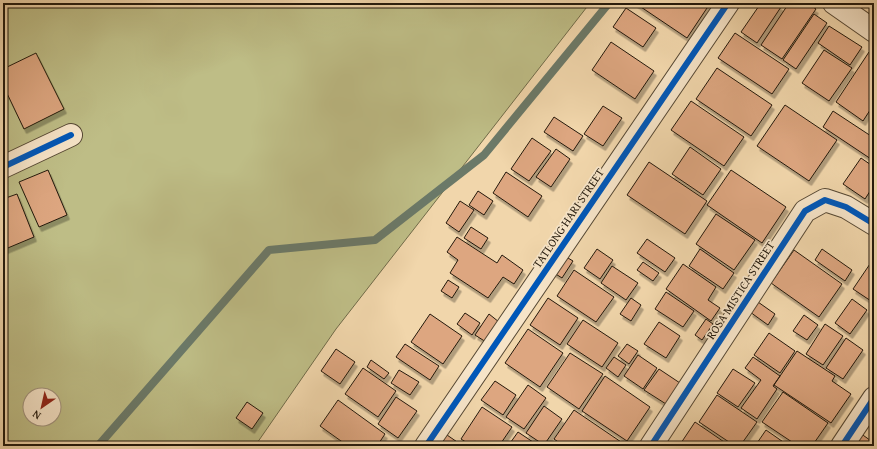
<svg xmlns="http://www.w3.org/2000/svg" width="877" height="449" viewBox="0 0 877 449" font-family="'Gentium Book Plus',serif">
<style>
.green{fill:#bebd86;stroke:#706b49;fill-rule:evenodd}
.lines{fill:none;stroke-linecap:round;stroke-linejoin:round}
.stream{stroke:#6b7968;stroke-width:8}
.building{fill:#dda680;stroke:#23190c;filter:url(#shadow)}
.street-casing{stroke:#564834;stroke-width:24}
.street{stroke:#f6e4c8;stroke-width:22}
.cycleway-casing{stroke:#f6e4c8;stroke-width:8}
.cycleway{stroke:#0057b8;stroke-width:6}
.labels{text-anchor:middle;dominant-baseline:central;stroke-width:3.5;stroke-linejoin:round;paint-order:stroke}
.street-label{font-size:12px;fill:#23190c;stroke:#f6e4c8}
</style>
<defs>
<filter id="shadow"><feDropShadow dx="2.5" dy="4.5" stdDeviation="0" flood-color="#0004"/></filter>
</defs>
<rect width="100%" height="100%" fill="#f1d6ab"/>
<filter id="stains"><feTurbulence type="fractalNoise" baseFrequency=".005" numOctaves="4"/><feColorMatrix values="0 0 0 0 .2 0 0 0 0 .09 0 0 0 0 .02 0 0 0 .5 -.17"/></filter>
<radialGradient id="worn" r=".72"><stop offset=".6" stop-color="#630" stop-opacity="0"/><stop offset="1" stop-color="#630" stop-opacity=".3"/></radialGradient>
<path class="green" d="M3,3H590L336,329L255,446H3ZM30,395H54V419H30Z"/>
<g class="lines">
<path class="stream" d="M98,446L269,250L375,240L484,155L609,3"/>
</g>
<path class="building" d="M635,3H705L709,5L687,38Z
M761,3H776L781,7L757,43L741,32Z
M789,3H807L816,9L782,59L761,45Z
M626,8L656,28L643,47L613,27Z
M814,14L827,23L796,69L783,60Z
M829,26L862,47L850,65L818,43Z
M735,33L789,69L772,94L718,58Z
M611,42L654,71L635,99L592,70Z
M824,50L852,68L829,101L802,83Z
M869,52L874,55V104L863,121L836,102Z
M36,53L64,109L24,129L3,85V69Z
M717,68L772,105L751,136L696,99Z
M691,101L744,137L724,166L671,130Z
M785,105L837,140L809,181L757,146Z
M603,106L622,118L603,146L584,134Z
M833,111L874,138V161L823,127Z
M554,117L583,136L573,151L544,132Z
M532,138L551,151L529,181L511,169Z
M690,147L721,169L703,195L672,174Z
M556,149L570,159L551,187L536,177Z
M861,158L874,167V185L865,199L843,184Z
M649,162L707,201L685,234L627,195Z
M48,170L67,215L39,227L19,182Z
M731,170L786,207L762,243L707,205Z
M506,172L542,196L528,217L493,193Z
M478,191L493,201L484,215L469,205Z
M17,194L34,237L3,250V199Z
M460,201L474,210L459,232L446,223Z
M716,214L755,240L734,270L696,244Z
M471,227L488,238L481,249L464,238Z
M457,237L497,263L502,255L523,270L514,284L503,277L488,298L450,273L458,260L447,252Z
M647,239L675,258L665,272L637,253Z
M597,249L613,260L600,279L584,268Z
M700,249L734,273L723,289L689,266Z
M822,249L852,270L845,281L815,260Z
M794,250L842,284L819,317L771,283Z
M563,255L573,261L562,278L551,271Z
M874,258V303L853,289Z
M643,262L659,273L653,281L637,270Z
M683,264L716,287L708,300L720,308L711,321L666,289Z
M612,266L638,283L626,300L601,283Z
M574,270L614,297L596,322L557,296Z
M448,280L459,287L452,298L441,291Z
M666,292L694,311L683,327L655,309Z
M548,298L578,318L560,345L530,325Z
M631,298L641,305L631,321L620,314Z
M852,299L867,310L850,334L835,323Z
M758,302L775,314L768,325L750,312Z
M465,313L480,323L472,335L457,324Z
M430,314L462,336L443,364L411,342Z
M489,314L499,322L486,342L475,335Z
M804,315L818,325L807,340L793,331Z
M706,319L713,324L702,340L695,335Z
M583,320L618,343L602,367L567,344Z
M659,322L680,336L666,358L644,344Z
M825,324L843,336L823,365L806,354Z
M528,329L563,353L540,387L505,363Z
M769,333L795,351L780,373L754,355Z
M846,338L863,350L843,379L826,368Z
M405,344L439,366L430,380L396,357Z
M627,344L638,351L629,364L618,356Z
M336,349L355,362L340,384L321,371Z
M797,351L835,376L832,381L851,394L831,423L774,385Z
M570,353L603,374L579,409L547,387Z
M638,355L657,368L643,389L624,376Z
M614,357L626,365L618,377L606,368Z
M753,357L780,376L773,386L777,389L757,419L741,408L761,380L745,368Z
M371,360L389,373L384,379L367,367Z
M363,368L396,391L378,417L345,394Z
M659,369L680,383L666,404L644,390Z
M733,369L755,383L738,407L717,393Z
M399,370L419,382L410,395L391,383Z
M605,376L650,407L627,441L582,411Z
M495,381L516,395L503,415L481,400Z
M528,385L546,398L524,429L506,417Z
M783,392L828,423L812,446H798L762,422Z
M717,395L757,422L740,446H735L699,422Z
M396,397L417,411L398,438L378,424Z
M338,400L385,434L377,446H348L320,426Z
M247,402L263,413L252,429L236,418Z
M544,406L562,419L544,445L526,433Z
M482,407L512,427L499,446H472L461,439Z
M574,410L627,446H564L554,439Z
M695,422L730,446H679Z
M766,430L789,446H755Z
M518,432L539,446H508Z
M860,433L874,443V446H852Z
M447,435L463,446H439Z"/>
<g class="lines">
<g class="street-casing">
<path id="street" d="M834,3L874,31
M3,167L71,135
M426,446L728,3
M651,446L805,211L825,200L846,207L874,224
M842,446L874,398"/>
</g>
<use href="#street" class="street"/>
<g class="cycleway-casing">
<path id="cycleway" d="M3,167L71,135
M426,446L728,3
M651,446L805,211L825,200L846,207L874,224
M842,446L874,398"/>
</g>
<use href="#cycleway" class="cycleway"/>
</g>
<g class="labels">
<g class="street-label">
<text transform="translate(568 218) rotate(-56)">TATLONG HARI STREET</text>
<text transform="translate(740 290) rotate(-57)">ROSA MISTICA STREET</text>
</g>
</g>
<rect width="877" height="449" fill="none" stroke="#f1d6ab" stroke-width="16"/>
<rect x="4" y="4" width="869" height="441" fill="none" stroke="#23190c" stroke-width="2"/>
<rect x="8" y="8" width="861" height="433" fill="none" stroke="#23190c"/>
<g transform="translate(42 407) rotate(214)"><circle r="19" fill="#f6e4c8" stroke="#a2937d"/>
<path d="M0-3L7 15L0 10L-7 15Z" fill="#8f2418"/>
<text y="-6" font-size="11" font-weight="bold" text-anchor="middle" fill="#23190c">N</text>
</g>
<rect width="100%" height="100%" filter="url(#stains)"/>
<rect width="100%" height="100%" fill="url(#worn)"/>
</svg>
